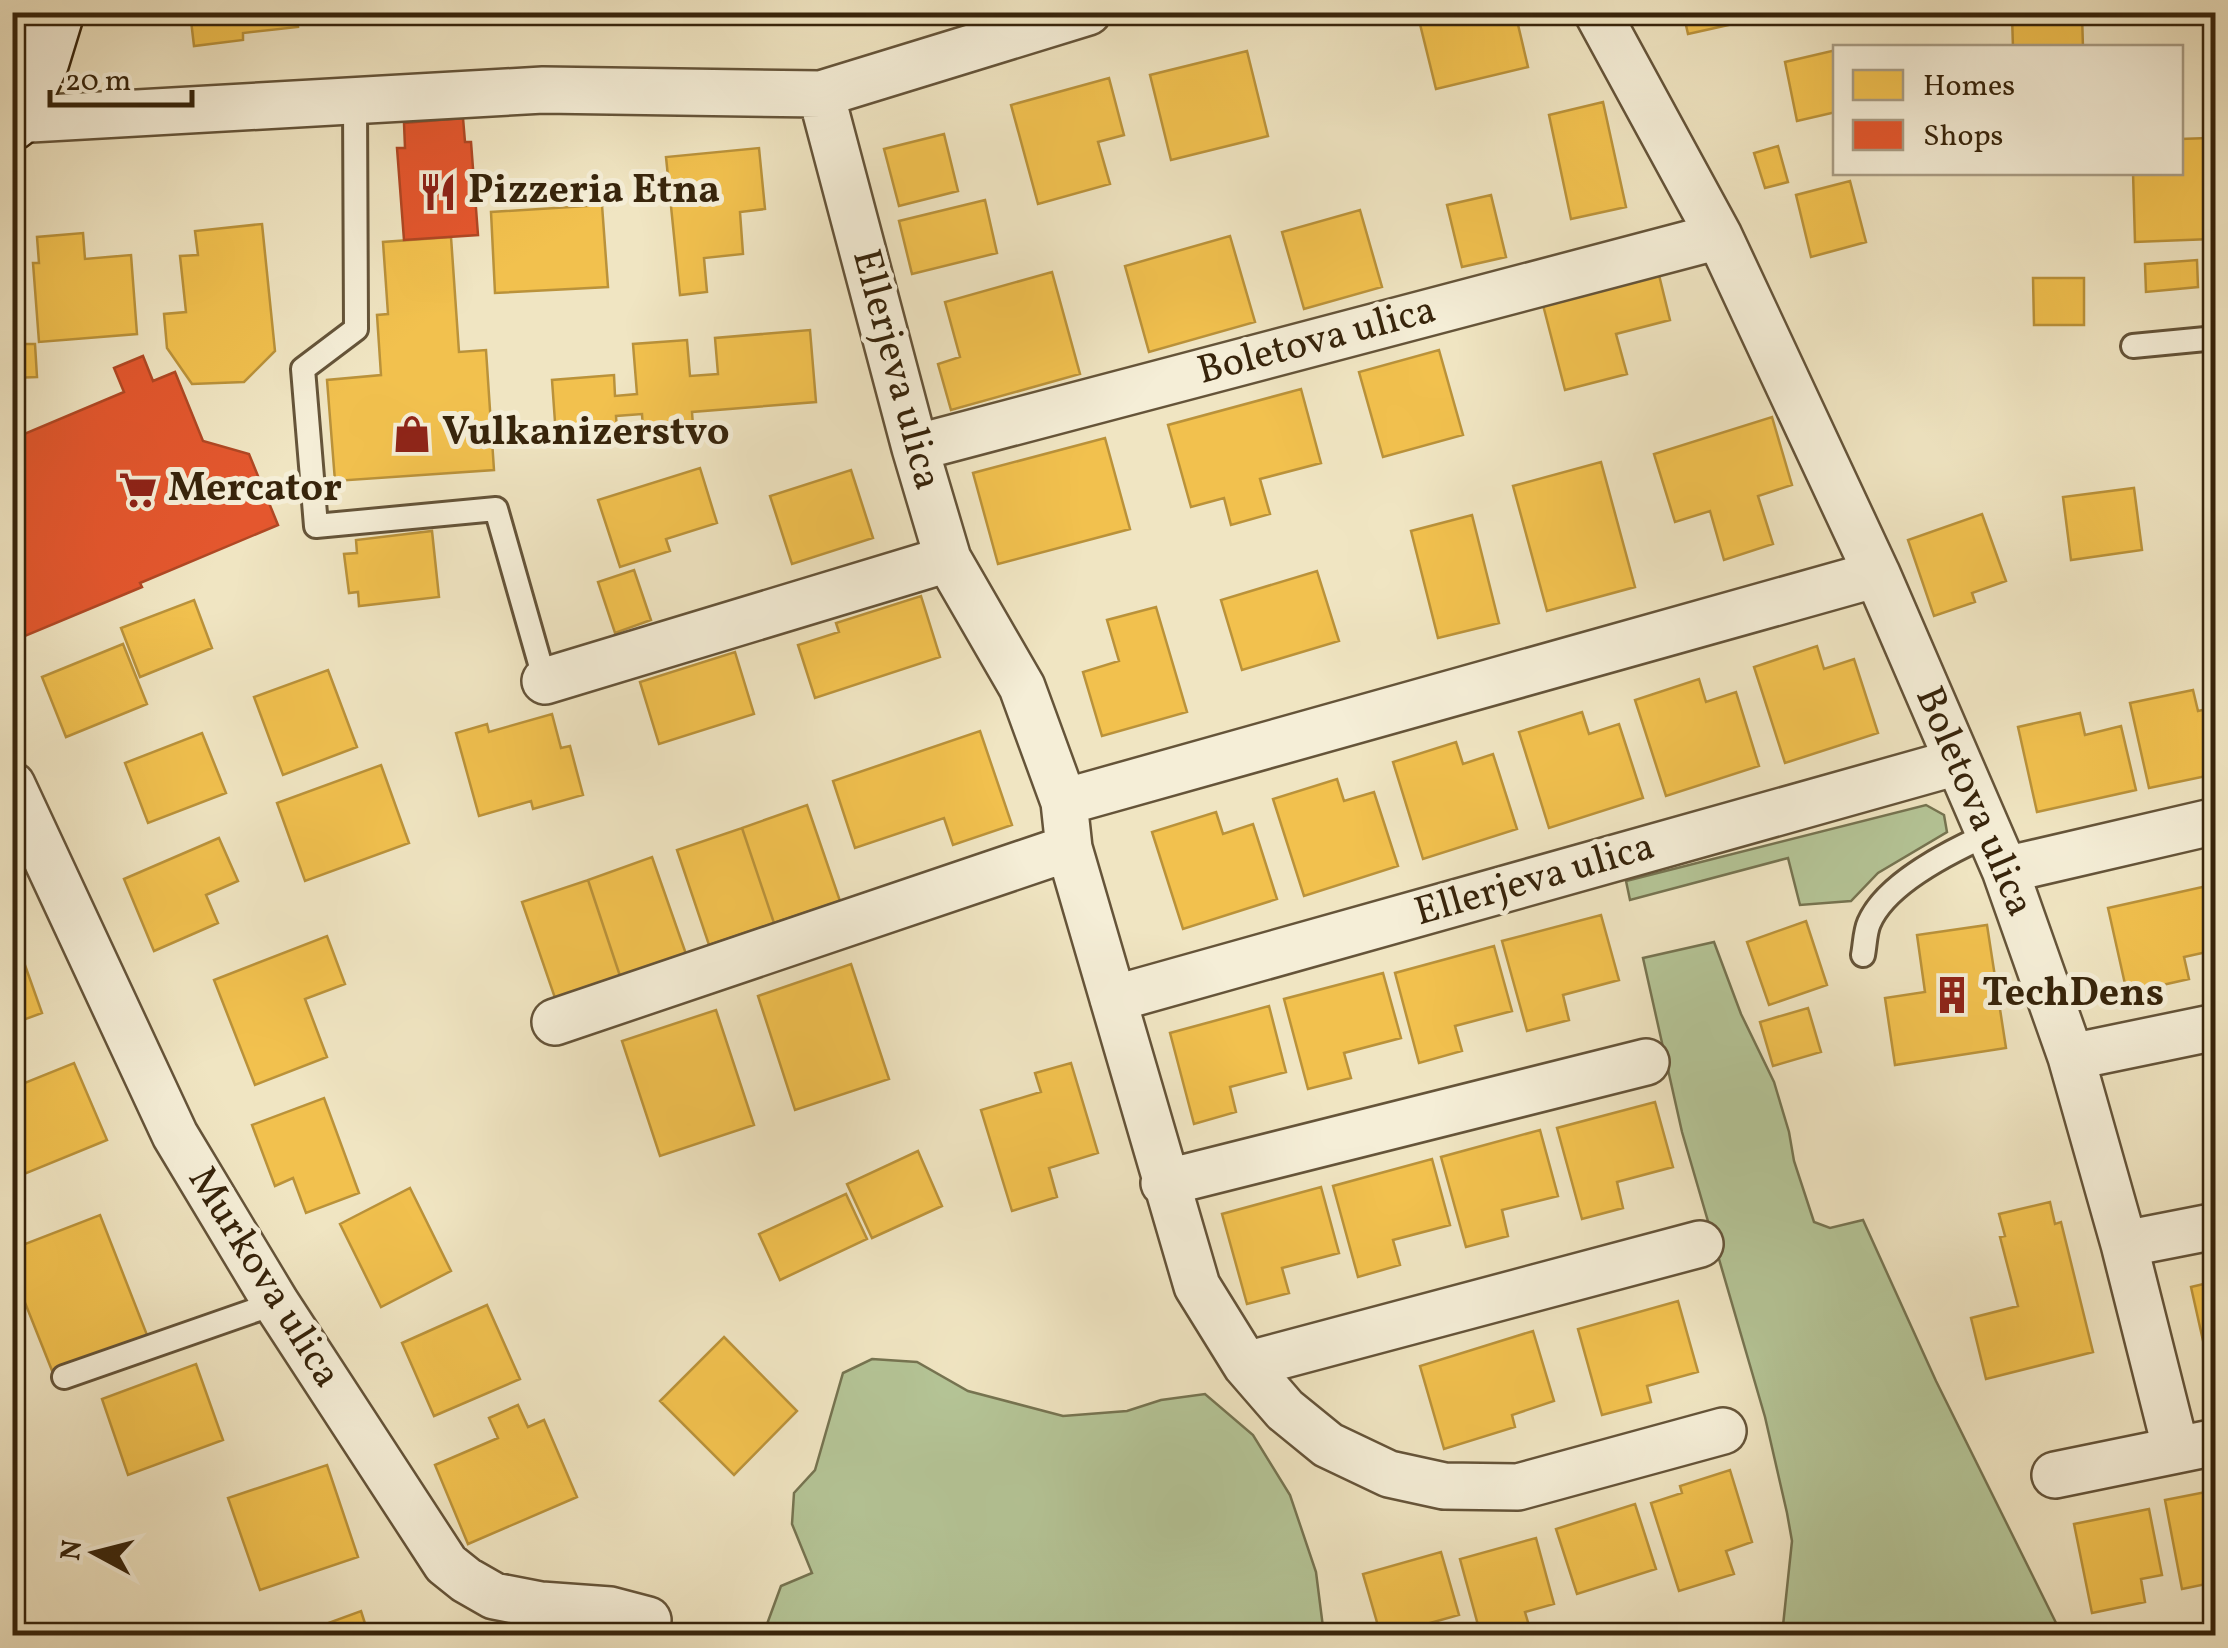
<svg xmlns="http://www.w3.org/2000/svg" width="2228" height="1648" viewBox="0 0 2228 1648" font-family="Vollkorn,serif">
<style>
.green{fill:#b5c597;stroke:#767451;stroke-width:2.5}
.homes{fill:#f2c14e;stroke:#ba923a;stroke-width:2.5}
.shops{fill:#e4572e;stroke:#b04824;stroke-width:2.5}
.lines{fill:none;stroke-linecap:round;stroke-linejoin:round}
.lane-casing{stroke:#655439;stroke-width:28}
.street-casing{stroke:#655439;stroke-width:50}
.secondary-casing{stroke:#37240b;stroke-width:60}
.lane{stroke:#f5eed7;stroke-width:22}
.street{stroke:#f5eed7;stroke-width:45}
.secondary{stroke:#f5eed7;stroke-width:55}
.labels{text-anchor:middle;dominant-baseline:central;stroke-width:10;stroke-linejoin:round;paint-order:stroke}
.poi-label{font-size:40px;font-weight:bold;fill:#37240b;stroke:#f5eed7;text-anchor:start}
.street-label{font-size:40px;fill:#37240b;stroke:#f5eed7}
</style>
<rect width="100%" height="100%" fill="#f0e5c2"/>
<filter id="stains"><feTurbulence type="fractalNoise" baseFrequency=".002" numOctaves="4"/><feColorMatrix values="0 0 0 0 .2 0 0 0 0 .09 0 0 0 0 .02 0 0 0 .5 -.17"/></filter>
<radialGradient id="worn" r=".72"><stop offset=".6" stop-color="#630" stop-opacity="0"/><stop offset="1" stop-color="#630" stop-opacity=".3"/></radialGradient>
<path class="green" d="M1926,805L1944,815L1947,832L1878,873L1851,901L1800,905L1788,858L1630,900L1626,881Z
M1714,942L1741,1014L1774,1082L1789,1132L1794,1161L1814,1222L1830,1228L1863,1220L1936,1381L2062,1635H1782L1792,1541L1787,1513L1765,1417L1682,1132L1643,958Z
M872,1359L917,1362L968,1391L1063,1416L1127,1411L1161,1400L1205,1394L1253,1435L1290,1495L1316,1572L1324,1635H763L781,1586L812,1573L792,1524L794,1493L815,1470L843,1373Z"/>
<path class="homes" d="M190,12H297L298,27L243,33V40L194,46Z
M1417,12H1515L1528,67L1436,89Z
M1683,12H1759L1760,18L1688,34Z
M12,13L25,15L15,77H12Z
M2082,14L2083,48H2013L2012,15Z
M1836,50V112L1797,121L1785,62Z
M1247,51L1268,136L1171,160L1150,75Z
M1109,78L1124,135L1098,142L1110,184L1038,204L1011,105Z
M1603,102L1626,207L1571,219L1549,115Z
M944,134L958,191L899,206L884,149Z
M2208,138L2211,239L2135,242L2133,172H2180V139Z
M1778,146L1788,182L1765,188L1754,153Z
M759,148L765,209L740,212L743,254L704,258L707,292L680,295L666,157Z
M1850,181L1866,242L1811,257L1796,195Z
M1491,195L1506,257L1462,267L1447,205Z
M985,200L997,253L912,274L899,221Z
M602,205L608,287L495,293L491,212Z
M1360,210L1382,287L1304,309L1282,232Z
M262,224L275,351L244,382L192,384L167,348L164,314L186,312L180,256L198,255L195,231Z
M83,233L85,259L131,255L137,334L39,342L33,263H39L37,237Z
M1230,236L1255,322L1149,352L1125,266Z
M451,237L459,352L486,350L494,470L335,481L327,380L381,375L377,315L388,314L383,242Z
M2197,260L2198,287L2146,292L2145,264Z
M1052,272L1080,374L951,410L938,364L960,357L945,302Z
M1659,275L1670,320L1616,334L1627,374L1565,390L1543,305Z
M2033,278H2084V325H2034Z
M810,330L816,402L692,412L693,426L643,430L642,414L616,416L617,431L556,436L552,380L614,375L615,396L637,394L633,344L687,340L690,376L718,374L715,338Z
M12,344H35L37,377L12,378Z
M1439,350L1463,435L1383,457L1359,372Z
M1301,389L1321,463L1260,479L1270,514L1231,525L1224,498L1191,507L1168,425Z
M1772,417L1792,485L1758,496L1773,544L1724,560L1710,511L1675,522L1654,454Z
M1105,438L1130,529L998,564L973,473Z
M1601,462L1635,587L1547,611L1513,486Z
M700,468L717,523L666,539L670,551L620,567L598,500Z
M851,470L873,538L792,564L770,496Z
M2134,488L2142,550L2071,560L2063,497Z
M1982,514L2006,581L1972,593L1975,602L1934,616L1908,540Z
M1472,515L1499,623L1438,638L1411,531Z
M432,531L439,597L359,606L358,592L349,593L344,554L357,553L356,540Z
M634,570L651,620L615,633L598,582Z
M1317,571L1339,641L1242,670L1221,600Z
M921,596L940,657L815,698L798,645L839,632L836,623Z
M194,600L212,648L140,677L121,628Z
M1156,607L1187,712L1102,736L1083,672L1119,661L1107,620Z
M123,644L147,704L66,737L42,677Z
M1817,646L1824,669L1854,659L1878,733L1785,763L1754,667Z
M735,652L754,714L659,744L640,682Z
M328,670L357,747L283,775L254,697Z
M1699,679L1706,702L1736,692L1759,766L1666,796L1635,700Z
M2193,690L2198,711L2216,707V774L2149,788L2130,703Z
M1582,712L1589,734L1619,724L1643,798L1549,828L1519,732Z
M2080,713L2085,735L2121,726L2136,790L2037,812L2018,727Z
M552,714L561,748L570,746L583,795L533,809L531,801L479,816L456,733L487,724L489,732Z
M980,731L1012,825L953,845L944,818L855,848L833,781Z
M202,733L226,793L148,823L125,763Z
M1456,742L1463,764L1493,754L1517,829L1423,859L1393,762Z
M381,765L409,843L305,881L277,803Z
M1337,779L1344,801L1374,792L1398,866L1304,896L1273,799Z
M807,805L840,901L774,923L742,828Z
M1216,812L1223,834L1253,824L1277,899L1183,929L1152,832Z
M742,828L774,923L709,945L677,850Z
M219,838L238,881L206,895L218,923L154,951L124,879Z
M652,857L686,954L620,976L588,880Z
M588,880L620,976L555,998L522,902Z
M2207,886L2216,927V950L2184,957L2189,979L2127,993L2108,908Z
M1601,915L1619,980L1563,995L1569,1020L1527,1031L1502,941Z
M1806,921L1827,985L1769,1005L1747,942Z
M1987,925L2006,1048L1895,1065L1885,998L1925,992L1917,935Z
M327,936L345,984L305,999L327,1057L255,1085L214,980Z
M15,937L42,1013L12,1024V938Z
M1494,946L1512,1011L1455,1026L1462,1051L1419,1063L1395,973Z
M851,964L889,1079L795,1110L758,996Z
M1383,973L1401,1038L1344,1053L1351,1078L1308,1089L1284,999Z
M1269,1006L1286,1072L1230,1087L1236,1112L1194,1124L1170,1033Z
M1808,1008L1821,1052L1773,1066L1760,1022Z
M716,1010L754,1125L660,1156L622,1041Z
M74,1063L107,1140L12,1179V1088Z
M1071,1063L1098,1153L1049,1168L1057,1197L1012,1211L981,1110L1041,1092L1035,1073Z
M2216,1081V1135L2204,1084Z
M324,1098L359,1193L306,1213L293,1178L275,1186L252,1125Z
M1655,1102L1673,1167L1617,1182L1623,1208L1582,1219L1557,1128Z
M1540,1130L1558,1196L1502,1210L1508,1236L1466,1247L1441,1157Z
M918,1151L942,1206L872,1238L847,1184Z
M1432,1159L1450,1225L1393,1240L1400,1265L1358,1277L1333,1186Z
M1321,1187L1339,1253L1282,1268L1289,1293L1247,1304L1222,1214Z
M410,1188L451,1271L381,1307L340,1224Z
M846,1194L867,1239L780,1280L759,1234Z
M2050,1202L2055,1224L2061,1222L2093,1352L1986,1379L1971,1318L2018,1306L2000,1237L2005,1236L1999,1214Z
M100,1215L147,1335L53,1373L12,1270V1249Z
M2216,1281V1370L2210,1372L2191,1287Z
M1678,1301L1698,1372L1647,1386L1651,1402L1602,1415L1578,1329Z
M487,1305L520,1379L434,1416L402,1343Z
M1533,1331L1554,1401L1512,1415L1515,1427L1444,1449L1420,1366Z
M724,1337L797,1411L734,1475L660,1401Z
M196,1364L223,1440L128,1475L102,1399Z
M518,1405L528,1427L544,1420L577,1497L468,1544L435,1465L498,1438L489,1418Z
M327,1465L358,1557L260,1590L228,1498Z
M1730,1470L1752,1542L1726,1551L1734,1574L1679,1591L1651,1503L1682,1493L1680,1486Z
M2216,1490V1582L2182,1589L2165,1500Z
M1635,1504L1656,1569L1577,1594L1556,1529Z
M2149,1509L2162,1575L2141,1579L2145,1602L2092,1613L2074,1524Z
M1536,1538L1554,1604L1525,1612L1532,1636H1481L1460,1559Z
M1441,1552L1459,1615L1423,1625L1425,1636H1381L1363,1574Z
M361,1611L369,1636H293Z
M585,1627L612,1636H583Z"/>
<path class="shops" d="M463,118L465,142H471L478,235L404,240L397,148H405L404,123Z
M143,356L153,381L175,372L203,441L249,454L278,525L140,583L142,587L13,641L12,433L15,438L124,392L114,368Z"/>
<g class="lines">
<g class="lane-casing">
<path id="lane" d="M355,101L356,329L303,369L316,526L496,509L545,681
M2133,346L2216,338
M1863,955C1865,945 1865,932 1869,923C1886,883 1951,851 1989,834
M64,1377L276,1303"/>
</g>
<g class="street-casing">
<path id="street" d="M1597,12L1719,236L1877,574L2005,870L2071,1057L2124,1244L2176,1450
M821,94L915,448L948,559L1022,687L1064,802L1069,848L1197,1286L1246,1365L1285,1410L1328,1445L1389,1474L1444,1486L1518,1487L1723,1431
M13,120L543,90L821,94L1088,12
M915,448L1719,236
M545,681L948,559
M12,785L175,1135L276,1303L446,1564L466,1580L494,1596L541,1605L610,1610L648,1620
M1064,802L1877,574
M2005,870L2216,821
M1113,999L1957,762
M555,1022L1069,848
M2071,1057L2216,1027
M1164,1183L1646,1062
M2124,1244L2216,1226
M1246,1365L1700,1244
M2055,1475L2216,1442"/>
</g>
<g class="secondary-casing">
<path id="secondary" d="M12,122L41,61L56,12"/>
</g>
<use href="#lane" class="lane"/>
<use href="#street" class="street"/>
<use href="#secondary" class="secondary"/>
</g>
<defs>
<g id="restaurant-bare" transform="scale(3)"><path d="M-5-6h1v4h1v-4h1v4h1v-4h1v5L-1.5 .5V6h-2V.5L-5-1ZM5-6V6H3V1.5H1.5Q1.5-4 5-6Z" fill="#8f2418" stroke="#f5eed7" stroke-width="2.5" paint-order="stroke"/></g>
<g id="shop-bare" transform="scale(3)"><path d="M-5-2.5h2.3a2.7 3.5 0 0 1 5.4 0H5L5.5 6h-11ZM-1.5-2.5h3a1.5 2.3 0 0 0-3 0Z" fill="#8f2418" stroke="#f5eed7" stroke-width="2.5" paint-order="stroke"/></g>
<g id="supermarket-bare" transform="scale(3)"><path d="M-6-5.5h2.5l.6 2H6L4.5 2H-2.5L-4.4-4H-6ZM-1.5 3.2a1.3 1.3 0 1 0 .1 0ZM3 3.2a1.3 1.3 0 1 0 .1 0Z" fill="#8f2418" stroke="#f5eed7" stroke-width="2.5" paint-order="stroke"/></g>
<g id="building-bare" transform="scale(3)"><path d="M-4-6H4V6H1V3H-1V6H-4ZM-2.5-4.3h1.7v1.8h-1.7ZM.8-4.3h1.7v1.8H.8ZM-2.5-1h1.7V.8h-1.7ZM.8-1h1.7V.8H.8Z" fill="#8f2418" stroke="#f5eed7" stroke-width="2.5" paint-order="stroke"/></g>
</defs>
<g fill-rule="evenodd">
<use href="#restaurant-bare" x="438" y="192"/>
<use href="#shop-bare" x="412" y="434"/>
<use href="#supermarket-bare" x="138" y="490"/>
<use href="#building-bare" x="1952" y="995"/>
</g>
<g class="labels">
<g class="poi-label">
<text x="468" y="192">Pizzeria Etna</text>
<text x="442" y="434">Vulkanizerstvo</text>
<text x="168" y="490">Mercator</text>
<text x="1982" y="995">TechDens</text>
</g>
<g class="street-label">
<text transform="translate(1317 342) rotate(-15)">Boletova ulica</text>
<text transform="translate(895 370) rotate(75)">Ellerjeva ulica</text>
<text transform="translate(1973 802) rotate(67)">Boletova ulica</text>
<text transform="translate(1535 881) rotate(-16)">Ellerjeva ulica</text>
<text transform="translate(263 1278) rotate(58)">Murkova ulica</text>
</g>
</g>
<rect width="2228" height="1648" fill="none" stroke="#f0e5c2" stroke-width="50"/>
<rect x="15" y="15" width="2198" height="1618" fill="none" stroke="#37240b" stroke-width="5"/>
<rect x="25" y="25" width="2178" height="1598" fill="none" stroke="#37240b" stroke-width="2.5"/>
<rect x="1833" y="45" width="350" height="130" fill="#f5eed7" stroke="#a99d85" stroke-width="2.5"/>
<rect x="1853" y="70" width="50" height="30" fill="#f2c14e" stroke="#a99d85" stroke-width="2.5"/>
<text x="1923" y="95" font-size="30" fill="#37240b">Homes</text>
<rect x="1853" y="120" width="50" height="30" fill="#e4572e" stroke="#a99d85" stroke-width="2.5"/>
<text x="1923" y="145" font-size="30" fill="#37240b">Shops</text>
<g transform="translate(95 1553) rotate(277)" stroke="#f5eed7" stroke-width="8" paint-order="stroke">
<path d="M0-8L18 38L0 25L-18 38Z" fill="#37240b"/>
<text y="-15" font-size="28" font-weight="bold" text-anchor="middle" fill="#37240b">N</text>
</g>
<path d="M50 90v15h142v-15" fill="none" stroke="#37240b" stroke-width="5"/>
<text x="65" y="90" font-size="30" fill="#37240b" stroke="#f5eed7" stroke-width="8" paint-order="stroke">20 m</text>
<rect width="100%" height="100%" filter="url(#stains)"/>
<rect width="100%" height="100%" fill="url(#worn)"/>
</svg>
